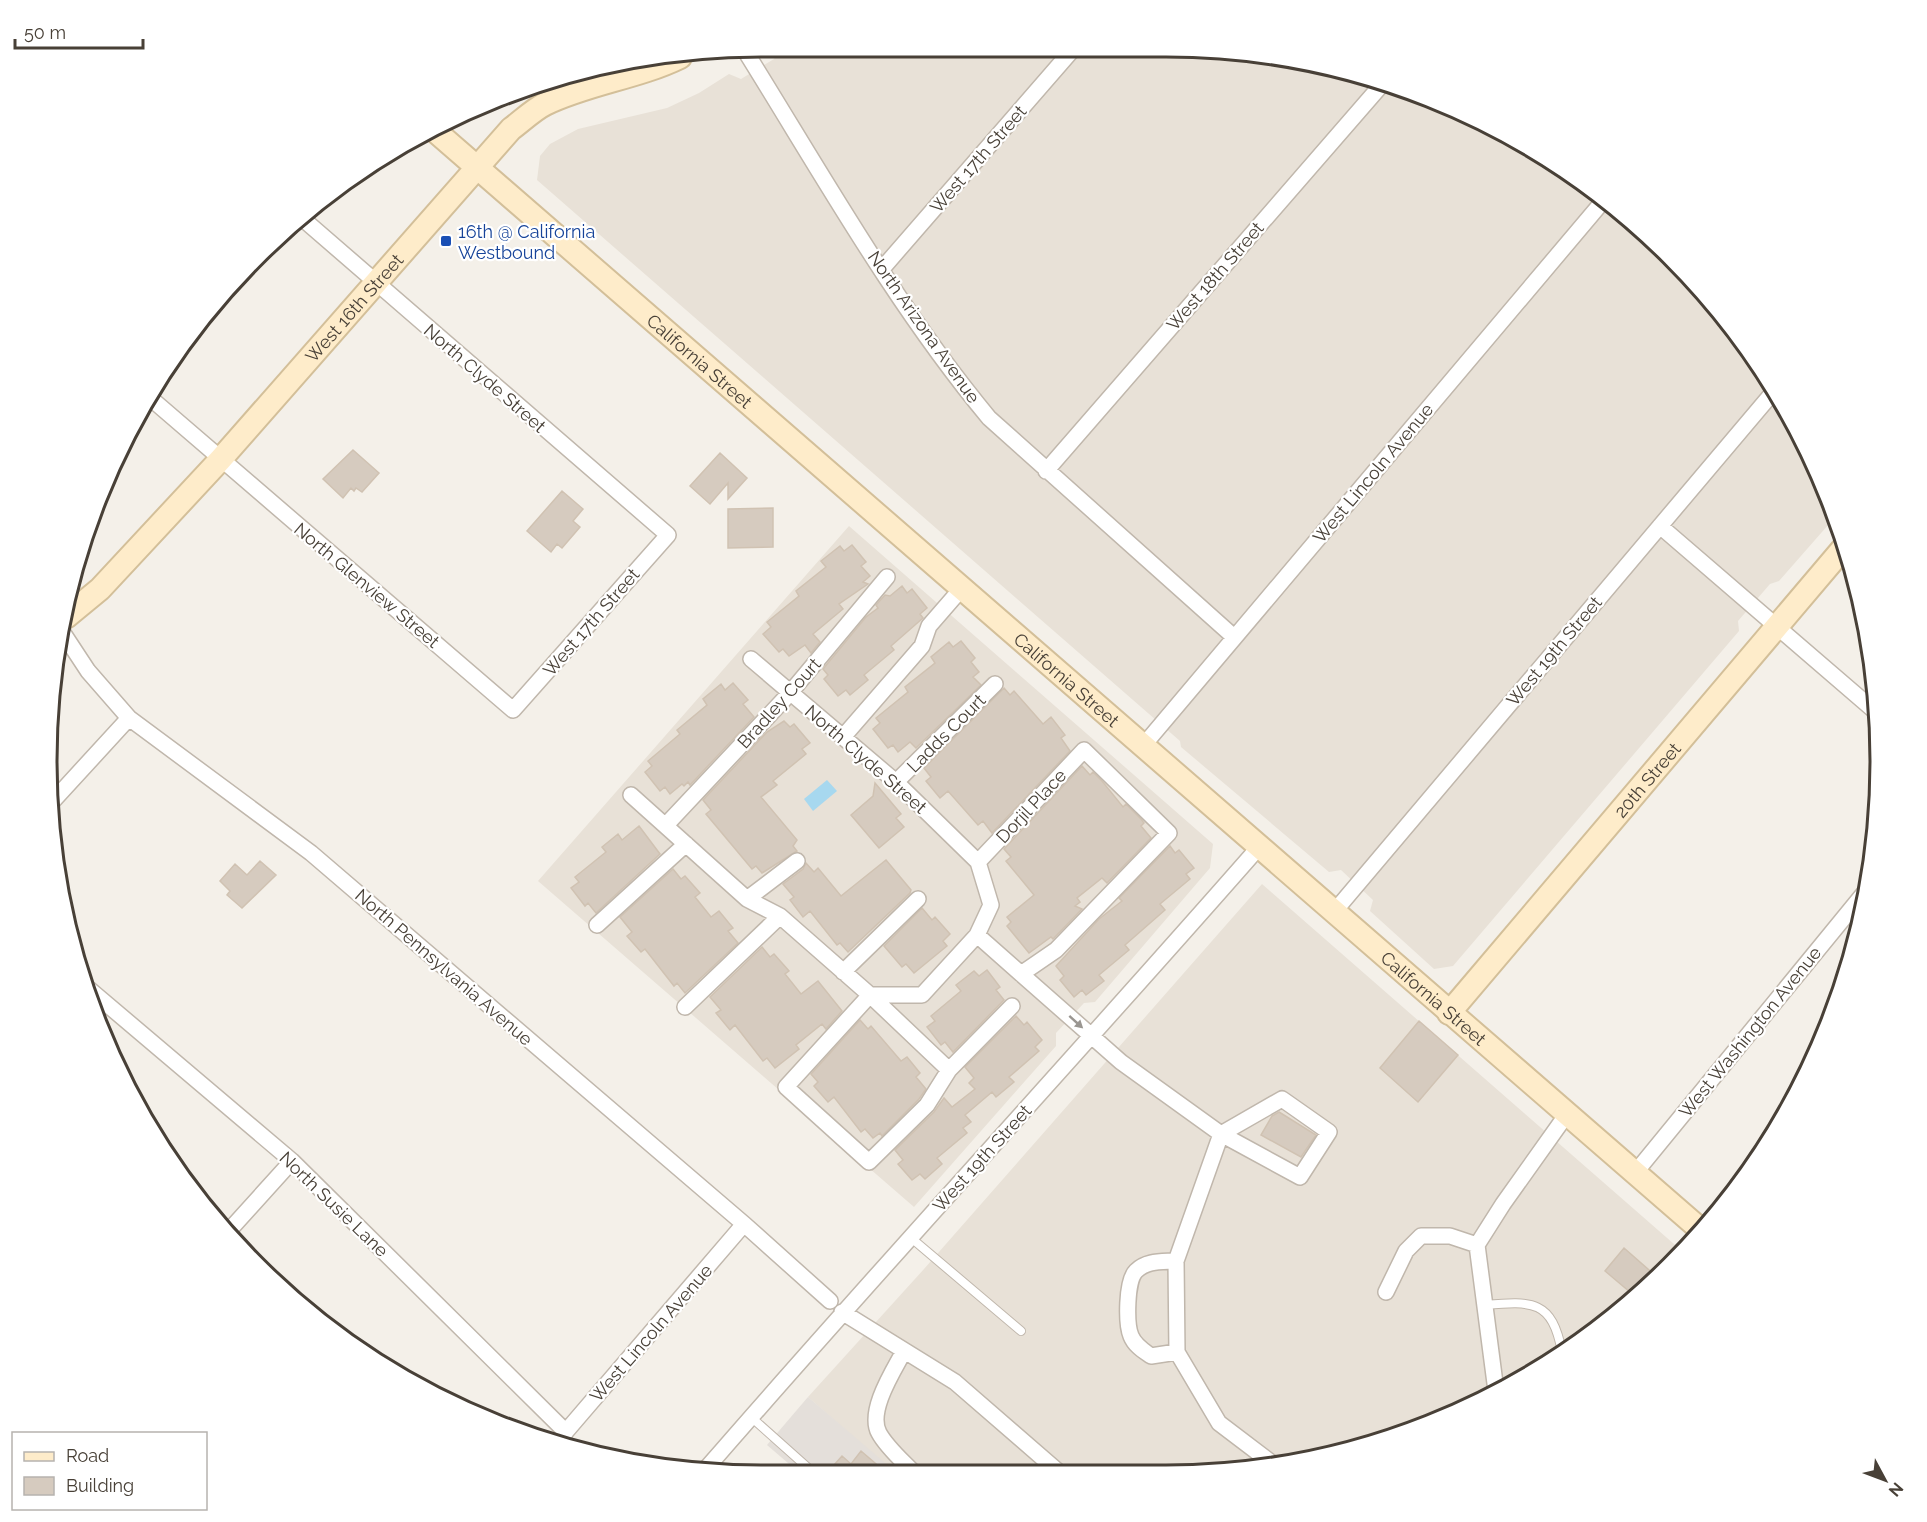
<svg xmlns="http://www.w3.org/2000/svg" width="1927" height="1522" viewBox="0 0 1927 1522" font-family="Raleway,sans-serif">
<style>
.residential{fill:#e8e1d7}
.industrial{fill:#e4dfda}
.water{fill:#a7d8ef}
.building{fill:#d6cbbf;stroke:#d0c2b2;stroke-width:1.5}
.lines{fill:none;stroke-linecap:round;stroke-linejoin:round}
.lane-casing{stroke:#c0b7ac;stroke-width:10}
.street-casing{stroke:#c0b7ac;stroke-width:18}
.secondary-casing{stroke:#d3bf99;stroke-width:26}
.lane{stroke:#fff;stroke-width:8}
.street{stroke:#fff;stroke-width:15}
.secondary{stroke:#feecca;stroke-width:22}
.oneway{fill:#9a9691}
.transit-dot{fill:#1a4fb4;stroke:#fff;stroke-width:2}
.labels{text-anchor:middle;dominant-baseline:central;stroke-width:4.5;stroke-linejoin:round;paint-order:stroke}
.street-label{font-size:18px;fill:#484037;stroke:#fff}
.transit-label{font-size:18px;fill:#164399;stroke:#fff;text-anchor:start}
.rim{fill:none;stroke:#484037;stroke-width:3}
</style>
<rect width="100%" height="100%" fill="#f4f0e9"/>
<path class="residential" d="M782,47L1212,48L1396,85L1523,142L1637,224L1703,290L1785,404L1836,516L1779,581L1770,584L1738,621L1739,631L1453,966L1434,969L1370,911L1373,900L1341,870L1329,872L1181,747L1180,741L537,180L540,156L550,144L578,129L667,108L699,93L729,74L741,79L774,59Z
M849,526L1213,844L1210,868L1095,1002L1084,1003L1056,1033V1046L914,1207L538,881Z
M1262,884L1682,1251L1637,1298L1523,1380L1351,1451L1213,1474L897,1475L808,1397L924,1269Z"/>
<path class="industrial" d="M808,1397L899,1475H802L767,1445Z"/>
<path class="water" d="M827,780L837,791L813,811L804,799Z"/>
<path class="building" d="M353,450L379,473L362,492L356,488L354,491L351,488L343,498L323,479Z
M720,453L747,478L728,499V483L710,504L690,486Z
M562,491L583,509L573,521L580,527L562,548L557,544L551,552L527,531Z
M773,508V547L728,548V509Z
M852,545L866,562L861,566L870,576L863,582L868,584L839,604L843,609L813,634L820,642L811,653L805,645L789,656L783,649L779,652L763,634L771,627L767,622L799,596L796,591L826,567L821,561L840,546L844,551Z
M902,586L907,593L912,589L927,608L920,614L923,618L891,646L894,650L864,675L868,680L850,695L846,690L838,696L824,679L828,675L823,669L866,617L878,608L876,605L885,595L890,596Z
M961,641L975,658L971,662L979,672L973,677L981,685L916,748L910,742L898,752L893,745L888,748L873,729L880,723L876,718L908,692L905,687L935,663L931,657L949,642L953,647Z
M733,683L748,700L743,704L754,717L690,785L688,782L684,786L682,784L670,794L665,787L660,791L645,772L652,766L648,761L680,734L677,730L707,705L703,699L721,684L725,690Z
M1004,688L1010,695L1014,691L1043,724L1051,717L1065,735L1061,738L1070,751L992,833L983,821L978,825L948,791L940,798L926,781L931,777L924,768Z
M784,721L790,727L794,724L810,743L802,749L806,754L773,781L777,785L761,797L797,840L793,846L797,851L762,873L756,866L752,869L706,814L711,810L703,800L767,732Z
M1082,766L1090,775L1093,772L1102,781L1123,807L1126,804L1141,819L1144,823L1141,826L1151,838L1107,883L1102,878L1077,898L1080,902L1075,906L1082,909L1053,939L1051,937L1029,953L1007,926L1011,922L1007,917L1034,895L1006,861L1011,857L1004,849Z
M875,783L901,814L896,818L904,827L879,848L851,815L873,796Z
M639,826L660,854L596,913L588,903L585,906L571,888L579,882L575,877L606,852L602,847L618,834L622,840Z
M1170,846L1175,853L1179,850L1194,868L1186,874L1190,879L1160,904L1165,910L1125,945L1129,950L1099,975L1104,981L1086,995L1082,990L1074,997L1060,980L1064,976L1056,966L1099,919L1122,901L1119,898Z
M886,860L911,890L910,893L848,952L840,943L837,945L810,911L803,917L790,900L794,897L783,884L803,869L806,863L814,872L818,868L841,896Z
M260,861L276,875L242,908L227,895L230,891L220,881L235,864L247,875Z
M673,869L681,879L685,876L700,893L695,897L711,917L719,911L733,928L728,931L738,943L685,993L677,983L674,986L645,949L641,952L627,936L632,932L620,917Z
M922,908L932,920L935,917L950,934L943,941L947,946L914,973L906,964L902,967L884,946Z
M762,947L770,957L774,954L789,971L785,974L801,994L818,981L842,1011L826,1029L822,1024L796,1045L799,1049L775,1068L767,1058L763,1061L735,1025L730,1030L716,1013L721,1010L710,997Z
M987,970L1000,987L996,990L1004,1000L953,1052L945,1042L941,1045L927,1027L935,1021L931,1016L961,991L956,985L974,971L979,976Z
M1016,1016L1024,1025L1027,1022L1042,1040L1035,1047L1039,1051L1009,1077L1014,1082L996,1097L992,1092L965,1115L971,1122L963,1128L967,1133L937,1158L942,1164L925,1179L920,1174L912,1180L898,1164L903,1160L895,1150L934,1112L944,1098L952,1107L975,1089L969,1083L974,1078L965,1067Z
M860,1020L868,1029L871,1026L901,1061L907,1057L920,1073L916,1077L926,1089L919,1099L882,1136L880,1133L873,1138L865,1129L861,1132L834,1097L828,1102L814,1086L818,1082L811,1074Z
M1419,1021L1458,1055L1418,1102L1380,1068Z
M1279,1112L1316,1135L1301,1157L1261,1135L1272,1116Z
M1624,1248L1657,1277L1637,1298L1605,1271Z
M861,1451L889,1475H825L842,1456L851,1464Z"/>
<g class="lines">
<g class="lane-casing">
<path id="lane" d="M910,1237L1021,1331
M1485,1305C1533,1301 1552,1300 1562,1352
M751,1417L816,1475"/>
</g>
<g class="street-casing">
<path id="street" d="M744,49C822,174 895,305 989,418L1234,637
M881,270L1074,48
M148,396L513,710L668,535L303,219
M1046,471L1384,82
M1660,526L1876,712
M63,633L88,671L129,718L311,853L744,1224L830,1301
M843,737L922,646L929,626L962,588
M1143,746L1604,200
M896,782L995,684
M631,795L747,899L780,916L870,995H922L977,935L991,905L978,862L896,782L751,659
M52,802L129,718
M666,825L790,693L887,577
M978,862L1084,750L1169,833L1056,950L1021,974
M747,899L797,861
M1334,912L1775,390
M597,925L686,844
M977,935L1121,1062L1221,1134L1300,1177L1329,1132L1282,1099L1221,1134L1176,1261L1177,1352L1219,1423L1273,1464
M843,972L918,899
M89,989L292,1161L566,1432
M685,1007L780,916
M949,1070L870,995L786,1087L869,1162L927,1105L949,1070L1012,1006
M1635,1173L1865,892
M226,1234L292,1161
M1176,1261C1162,1262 1147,1260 1136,1271C1126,1281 1126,1324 1131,1336C1135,1346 1144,1351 1151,1356L1177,1352
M1386,1292L1406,1251L1421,1236H1450L1477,1245
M842,1312L955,1382L1061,1474
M904,1351C894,1370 867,1411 879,1433C887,1448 905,1463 916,1475
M1496,1391L1477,1245L1503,1204L1567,1114
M557,1442L744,1224
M705,1470C887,1260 1076,1056 1259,847"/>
</g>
<g class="secondary-casing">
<g id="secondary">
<path id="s1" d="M434,130L1701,1230"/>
<path id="s2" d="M66,617L100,589L220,460L511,129C522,121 533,110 545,104C588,83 637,78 680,57"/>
<path id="s3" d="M1449,1013L1846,545"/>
</g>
</g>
<use href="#lane" class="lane"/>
<use href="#street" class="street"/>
<use href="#secondary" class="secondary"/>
</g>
<defs><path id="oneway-solid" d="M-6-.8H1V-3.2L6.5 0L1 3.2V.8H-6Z" transform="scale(1.5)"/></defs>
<use class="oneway" href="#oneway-solid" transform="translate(1076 1022) rotate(42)"/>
<rect class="transit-dot" x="440" y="235" width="12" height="12" rx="3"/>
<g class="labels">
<g class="street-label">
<text transform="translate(978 159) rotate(-49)">West 17th Street</text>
<text transform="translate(1215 276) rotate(-49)">West 18th Street</text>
<text stroke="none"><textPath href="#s2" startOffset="423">West 16th Street</textPath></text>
<text transform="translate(924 327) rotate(55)">North Arizona Avenue</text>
<text stroke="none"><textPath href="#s1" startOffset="352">California Street</textPath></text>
<text transform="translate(485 378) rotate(41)">North Clyde Street</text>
<text transform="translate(1373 473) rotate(-50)">West Lincoln Avenue</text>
<text transform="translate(367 585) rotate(40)">North Glenview Street</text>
<text transform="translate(591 622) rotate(-49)">West 17th Street</text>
<text transform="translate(1554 651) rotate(-50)">West 19th Street</text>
<text stroke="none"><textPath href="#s1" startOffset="838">California Street</textPath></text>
<text transform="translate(779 703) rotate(-48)">Bradley Court</text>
<text transform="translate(946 733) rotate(-45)">Ladds Court</text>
<text transform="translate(866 759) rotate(41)">North Clyde Street</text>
<text stroke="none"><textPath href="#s3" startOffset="306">20th Street</textPath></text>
<text transform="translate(1031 806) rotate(-47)">Dorjil Place</text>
<text transform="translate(444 967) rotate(41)">North Pennsylvania Avenue</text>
<text stroke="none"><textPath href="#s1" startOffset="1324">California Street</textPath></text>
<text transform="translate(1750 1032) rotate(-51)">West Washington Avenue</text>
<text transform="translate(982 1158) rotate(-48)">West 19th Street</text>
<text transform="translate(334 1204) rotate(44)">North Susie Lane</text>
<text transform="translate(651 1333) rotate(-49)">West Lincoln Avenue</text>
</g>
<g class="transit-label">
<text x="458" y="231">16th @ California<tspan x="458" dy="21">Westbound</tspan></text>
</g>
</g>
<path d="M0 0H1927V1522H0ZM761 57H1166A704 704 0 0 1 1870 761V761A704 704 0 0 1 1166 1465H761A704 704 0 0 1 57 761V761A704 704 0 0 1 761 57Z" fill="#fff" fill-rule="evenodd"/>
<path class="rim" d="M761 57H1166A704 704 0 0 1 1870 761V761A704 704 0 0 1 1166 1465H761A704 704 0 0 1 57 761V761A704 704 0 0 1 761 57Z"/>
<rect x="12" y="1432" width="195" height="78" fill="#ffffff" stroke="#b6b3af" stroke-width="1.5"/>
<rect x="24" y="1452" width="30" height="9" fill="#feecca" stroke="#b6b3af" stroke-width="1.5"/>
<text x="66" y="1462" font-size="18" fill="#484037">Road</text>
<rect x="24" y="1477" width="30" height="18" fill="#d6cbbf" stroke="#b6b3af" stroke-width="1.5"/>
<text x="66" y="1492" font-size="18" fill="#484037">Building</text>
<g transform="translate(1885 1480) rotate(131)" stroke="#ffffff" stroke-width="4.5" paint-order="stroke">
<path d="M0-4.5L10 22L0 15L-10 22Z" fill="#484037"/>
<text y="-9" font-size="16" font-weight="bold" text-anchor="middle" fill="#484037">N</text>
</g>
<path d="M15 39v9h128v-9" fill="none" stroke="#484037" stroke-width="3"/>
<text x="24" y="39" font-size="18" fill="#484037" stroke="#ffffff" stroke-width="4.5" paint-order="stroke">50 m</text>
</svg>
